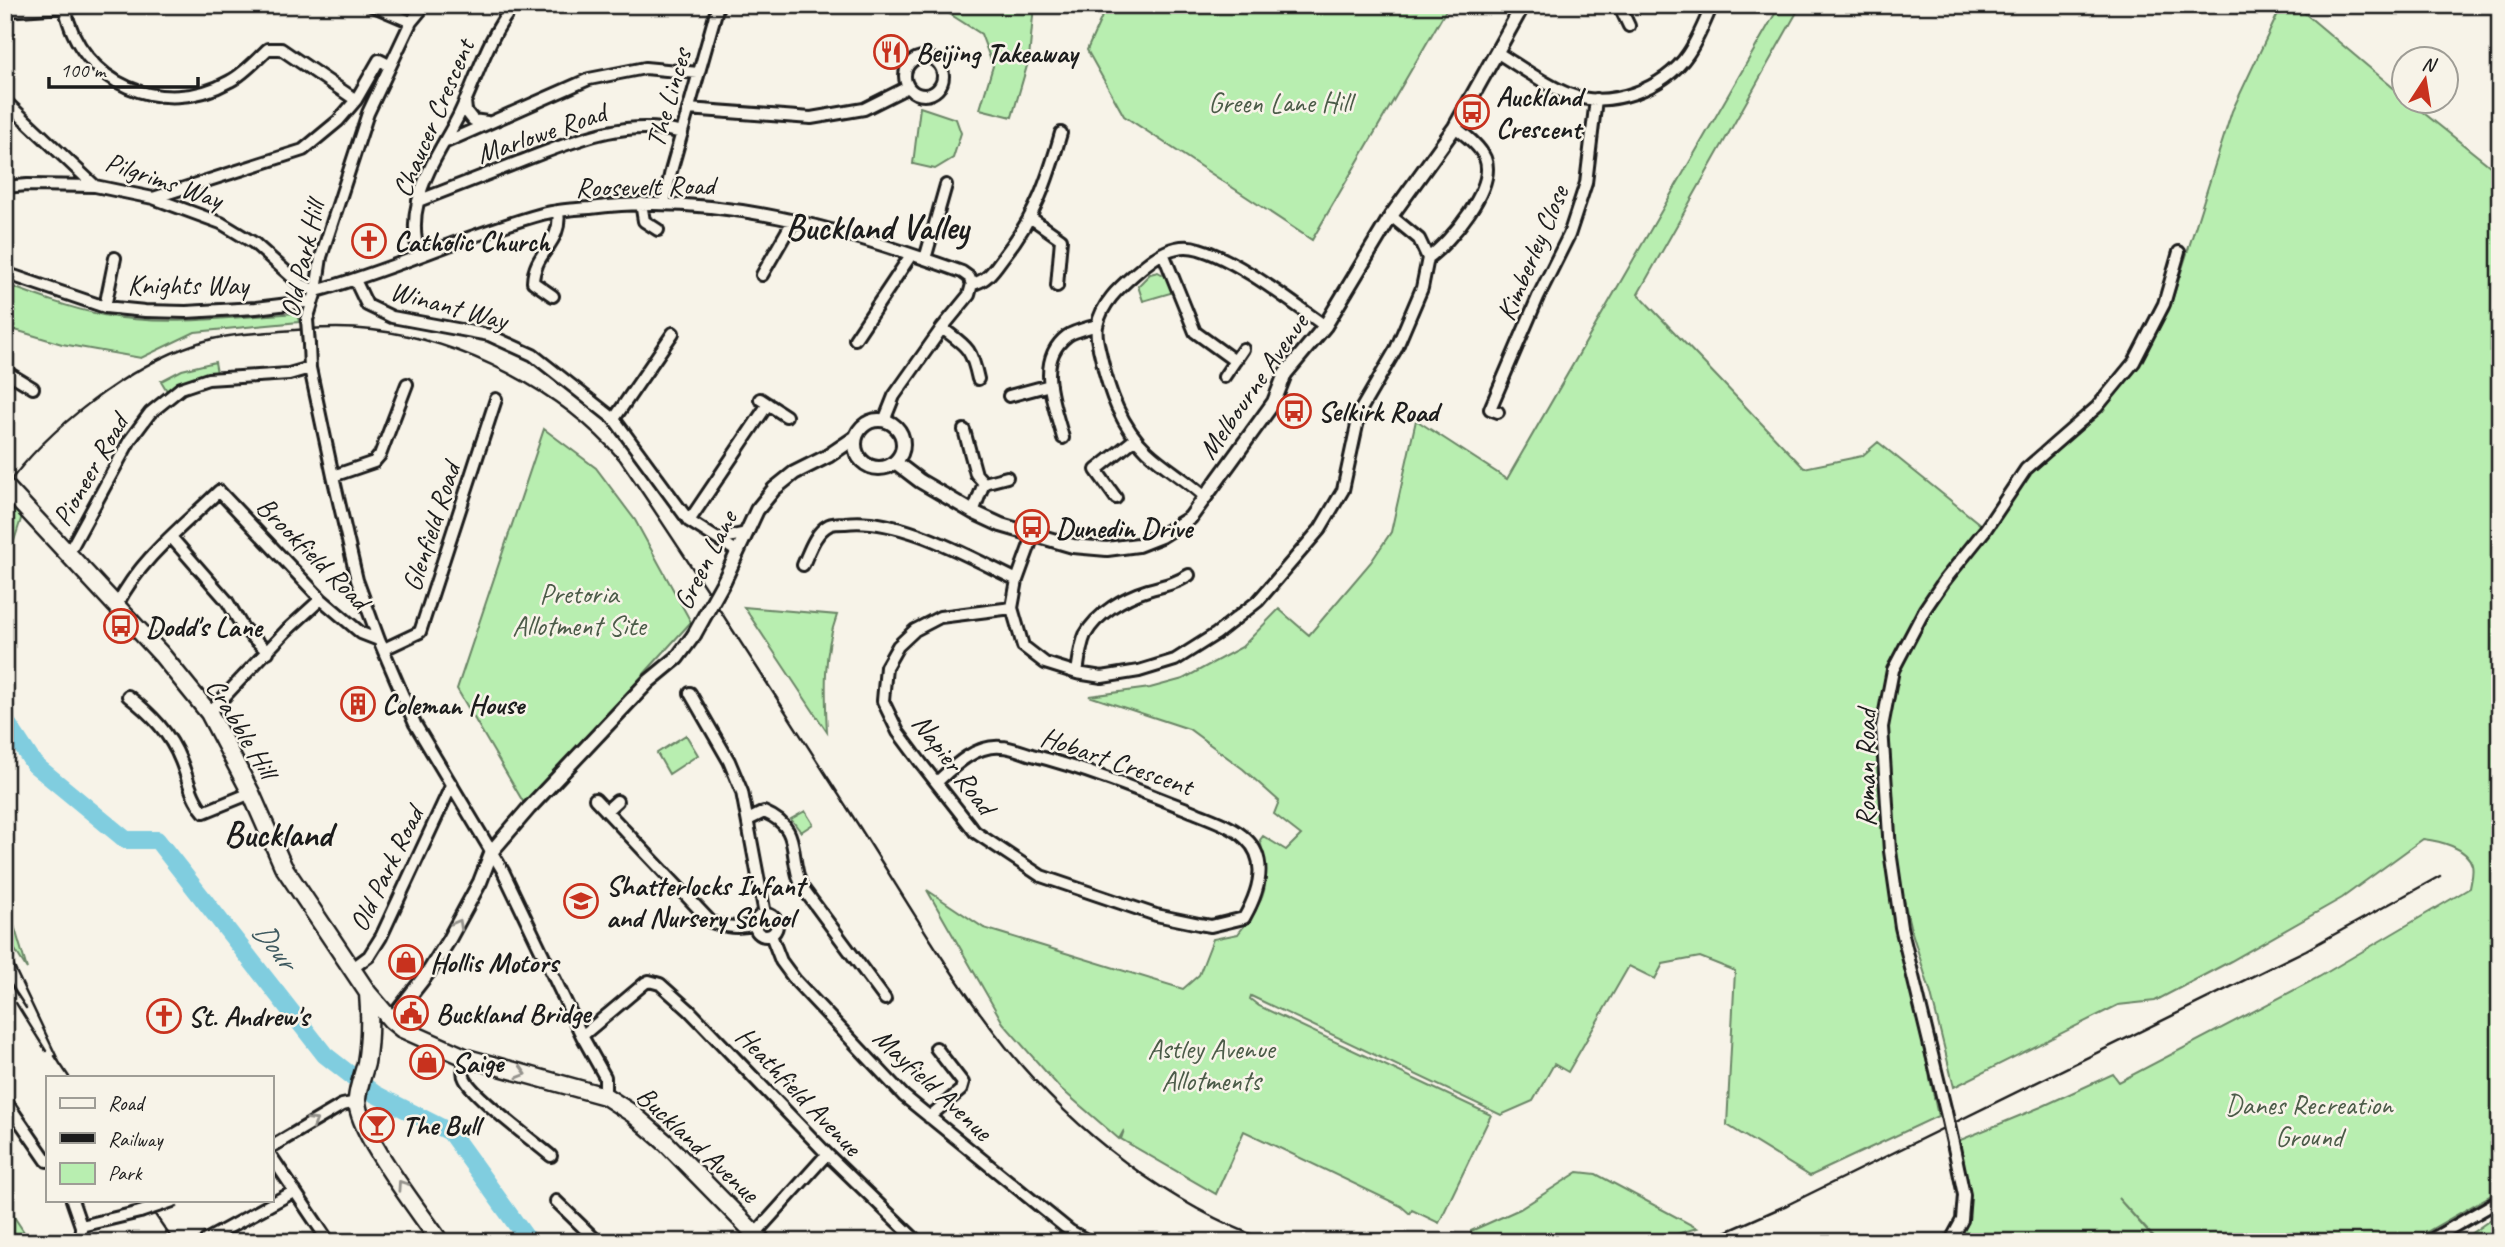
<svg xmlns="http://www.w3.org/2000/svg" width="2505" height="1247" viewBox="0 0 2505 1247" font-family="Caveat,sans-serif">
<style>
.green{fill:#b8eeb0;stroke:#6a8566;stroke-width:2}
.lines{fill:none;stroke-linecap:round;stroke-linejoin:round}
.river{stroke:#80cddf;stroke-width:18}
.minor-casing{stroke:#1c1c1c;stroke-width:16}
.tertiary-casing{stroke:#1c1c1c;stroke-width:18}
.primary-casing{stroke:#1c1c1c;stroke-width:21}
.minor{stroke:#f7f3e8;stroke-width:10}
.tertiary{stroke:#f7f3e8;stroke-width:12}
.primary{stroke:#f7f3e8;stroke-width:16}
.rail{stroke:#1c1c1c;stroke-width:2.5}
.minor-bridge-casing{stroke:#1c1c1c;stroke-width:16;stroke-linecap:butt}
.tertiary-bridge-casing{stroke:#1c1c1c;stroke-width:18;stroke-linecap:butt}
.minor-bridge{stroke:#f7f3e8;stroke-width:10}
.tertiary-bridge{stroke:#f7f3e8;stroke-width:12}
.oneway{stroke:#94928c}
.labels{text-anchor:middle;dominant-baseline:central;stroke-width:5;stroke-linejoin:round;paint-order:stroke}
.poi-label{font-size:28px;font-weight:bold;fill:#1c1c1c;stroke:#f7f3e8;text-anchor:start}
.street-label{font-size:28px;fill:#1c1c1c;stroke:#f7f3e8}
.park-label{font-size:28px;fill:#4b5b48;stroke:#f7f3e8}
.water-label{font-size:30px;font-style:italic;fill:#3f5a60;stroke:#f7f3e8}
.district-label{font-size:35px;font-weight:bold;fill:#1c1c1c;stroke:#f7f3e8}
</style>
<rect width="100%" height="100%" fill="#f7f3e8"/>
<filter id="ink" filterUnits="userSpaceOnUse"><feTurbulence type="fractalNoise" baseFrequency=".0143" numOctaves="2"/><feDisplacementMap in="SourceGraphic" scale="14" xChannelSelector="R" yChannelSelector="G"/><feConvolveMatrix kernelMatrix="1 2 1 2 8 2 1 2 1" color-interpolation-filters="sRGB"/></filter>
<g filter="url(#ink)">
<path class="green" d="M945,5H1034L1029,59L1012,117L980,109L993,66L981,34L942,9Z
M1107,5H1449L1312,240L1124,116L1087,50Z
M1780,5H1801L1638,294L1804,468L1862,456L1878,442L1981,525L1928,596L1888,672L1879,729L1899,931L1938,1116L1810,1176L1727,1125L1735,971L1700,957L1663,964L1655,979L1629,966L1568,1072L1554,1064L1533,1101L1501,1115L1251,996L1250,999L1259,1006L1491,1115L1439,1223L1412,1210L1410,1214L1401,1206L1244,1131L1216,1194L1121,1139L1124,1130L1119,1139L1060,1088L1003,1023L927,890L984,928L1183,989L1199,975L1213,939L1238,934C1267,897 1271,887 1260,840L1263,836L1286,850L1301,835L1274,814L1279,801L1243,769L1189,729L1089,696L1150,688L1183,679L1242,647L1279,609L1309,635L1371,562L1391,532L1416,420L1507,479Z
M2282,5H2295L2403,96L2404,102H2410L2500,174V1190L2409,1242H2158L2118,1198L2157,1242H1950L1967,1221L1970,1196L1953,1143L2041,1107L2113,1074L2119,1082L2319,977L2470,888C2471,881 2474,872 2472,865C2467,847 2439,841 2423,839L2342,898L2231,961L2155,1001L2118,1005L1954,1087L1931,994L1910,926L1892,848L1882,727L1900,662L1931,612L2030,473L2087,423L2131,376L2169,310L2232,111Z
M920,107L956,119L961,133L953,158L935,169L913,164Z
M1158,272L1165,276L1174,292L1143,301L1138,286L1150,274Z
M5,284C37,296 69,308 103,315C167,327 233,317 297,313L299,322L195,332L141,358L62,344L5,327Z
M215,362L217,373L169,394L161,381L182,370Z
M544,429L596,468L635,520L691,622L525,805L457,689Z
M7,506L22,516L5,569V511Z
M744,607L837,615C823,654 825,691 827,732Z
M686,735L698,755L669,774L657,753Z
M805,811L813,824L801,832L791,819Z
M5,895L27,969L5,934Z
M1578,1172L1596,1174L1697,1228L1650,1242H1471V1231L1520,1209Z
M5,1203L26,1235L22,1242H5Z
M2500,1213V1242H2459Z"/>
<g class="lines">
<path class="river" d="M5,720L34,764L126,840H157L325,1055L375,1094L450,1132L529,1242"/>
<g class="minor-casing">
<path id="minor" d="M371,5L411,22
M1619,5L1629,26
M65,8C80,84 163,119 230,81C244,74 256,60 268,49H281L356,100
M5,11L93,5
M1498,53C1519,66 1545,85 1568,94C1608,110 1665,89 1688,54C1698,39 1705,22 1712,5
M905 76a19 19 0 1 1 38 0a19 19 0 1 1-38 0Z
M5,101L95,186L153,198L221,223L254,243L300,284L316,291
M465,101L466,111L473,120L487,122
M688,109L811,118L864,109L908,87
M446,142L589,79L645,68L698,73
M5,187L27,185L95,186
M153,198L303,150L338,121L356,100L379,60L389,65
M418,201C452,188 486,175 519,162C572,142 625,117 682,133
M641,203L644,221L658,230
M664,203L671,171L718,5
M1031,218L1061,239L1057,286
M1163,253L1195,332L1235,361
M419,255C414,237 413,221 418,202C424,172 445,143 459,115C478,76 486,40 514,5
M1428,258C1450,242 1497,187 1485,158C1479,145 1466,136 1455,127
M925,259L946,185
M5,273L105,307L145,311L186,312L256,308L313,301
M762,275L793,221
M355,280L367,305L392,317L489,335L533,355L614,419L689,521L738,552
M972,284C988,281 995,268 1004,256C1036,215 1047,182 1061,133
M316,291C393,270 465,235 542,214C558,210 574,209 590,208C717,191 843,229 962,272L969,277L972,284
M553,296L533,282C534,251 563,244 558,211
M105,307L115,258
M307,320L316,291L321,257L368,113L411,22L425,5
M942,328C967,347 971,347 978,379
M855,339L911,255
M309,345L310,368L333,476L357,580L379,640L415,724L503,871L582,1036L605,1077V1096
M5,371L33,388
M1224,377L1243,349
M1009,396L1050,385
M760,399L786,416
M1498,412L1490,409L1538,297L1569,235L1586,183L1596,99
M614,419L673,333
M884,421L894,396L942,328L969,295L972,284
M964,430L976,474L984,483L973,512
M1063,438C1055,406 1034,361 1067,336C1074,331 1088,328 1097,325
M333,476L374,462L380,455L407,384
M984,483L1007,477
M1205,497C1187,480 1165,468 1147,451C1121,426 1109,392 1101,357C1099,347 1095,337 1097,326C1102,302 1120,287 1137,272C1154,257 1175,241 1199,249C1238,260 1291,302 1325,326
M1116,498L1096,470L1135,439
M689,521L768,404
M1033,536L1017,580L1012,608L1023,646L1045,663L1077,673L1102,677L1139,671L1175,660L1216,634L1258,601L1320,529L1343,490L1360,411L1396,349L1422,288L1428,258L1419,239L1391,216
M171,537L227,601L243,628L268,652
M718,539L747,533
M68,554L130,440L150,413L181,388L208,379L289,374L310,368
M803,565C809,552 815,532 829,525C833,523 841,523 845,523C899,516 969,557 1017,580
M117,605C140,559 182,527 219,491L321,599L361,633L379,640
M384,649L420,632L496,399
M1077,673C1079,661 1080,646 1085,635C1097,613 1125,597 1148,590C1165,585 1172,585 1189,575
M690,693L729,761L742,792L765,914
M128,696C151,714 170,733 181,761C188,778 191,798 204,812L251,793
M209,713L286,631L321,599
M937,782C954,766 975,745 1001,747C1011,747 1022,752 1032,755C1087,769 1141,791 1194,812C1210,819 1233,826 1246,839C1270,861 1257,895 1244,918L1211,926L1199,924L1156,915L1041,876L975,832L921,763L898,732L883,701L886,667L898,646L915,630L940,617L1012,608
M595,799L711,922C726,927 739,929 755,924
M606,811L617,801
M748,820L764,812C804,829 787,854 802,887L885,999
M755 925a11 11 0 1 1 22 0a11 11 0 1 1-22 0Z
M771,935L781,961L795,980L904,1096L1070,1231L1090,1242
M353,968L369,956L381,937L452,784
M582,1036L645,983L649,981L660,984L689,1010L827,1154L918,1242
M467,1058C465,1065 461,1072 465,1079C474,1097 532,1140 551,1156
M5,1100L47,1161
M1946,1112L1901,927L1890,851L1882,727L1893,670L1925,609L1944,581L1985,530L2026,469L2097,407L2134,362L2164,304L2179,252
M929,1117L961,1090L963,1083L936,1048
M271,1147L342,1105L357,1102
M271,1156L329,1242
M72,1200L81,1226V1242
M556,1201L598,1242
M81,1226L140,1212
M755,1234L827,1154
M206,1240L295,1191
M1921,1242H1948
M1950,1242L1962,1220L1964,1195L1953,1143
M2427,1242L2500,1200"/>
</g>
<g class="tertiary-casing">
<path id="tertiary" d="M855 444a24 24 0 1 1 48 0a24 24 0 1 1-48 0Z
M895,462L920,481L973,512L1001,525L1073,546L1107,549L1138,545L1161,536L1190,518L1274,402L1285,374L1325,326L1391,216L1455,127L1523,5
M724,581L757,510L774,489L794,473L828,456L856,437
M391,1020L430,970L448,941L480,882L492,851L529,808L628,703L648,682L677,658L694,635"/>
</g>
<g class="primary-casing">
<path id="primary" d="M5,486L161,654L209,713L251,793L283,866L368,993L391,1020L402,1029L467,1058L605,1096L633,1114L666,1143L763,1242
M368,993C370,1016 370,1039 366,1063C363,1075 358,1087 357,1099C356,1132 420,1212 440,1242"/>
</g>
<use href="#minor" class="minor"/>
<use href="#tertiary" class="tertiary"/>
<use href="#primary" class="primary"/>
<path class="rail" d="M5,488C48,428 128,366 198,343C221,335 247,334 271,332C305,329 338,326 372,330C462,340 561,391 620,460C699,575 773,693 848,809C900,889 947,973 1006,1047C1075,1132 1168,1205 1271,1242
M5,948L60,1064
M5,976L26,1008
M16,1003L46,1051
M55,1056L69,1077
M145,1200L174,1242
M1703,1242L1787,1205L2306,950L2440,876"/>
<g class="minor-bridge-casing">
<path id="minor-bridge" d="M307,320L309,345
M1946,1112L1953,1143
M140,1212L176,1200"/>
</g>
<g class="tertiary-bridge-casing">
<path id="tertiary-bridge" d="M694,635L724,581"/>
</g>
<use href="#minor-bridge" class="minor-bridge"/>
<use href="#tertiary-bridge" class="tertiary-bridge"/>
</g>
<defs><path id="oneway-chevron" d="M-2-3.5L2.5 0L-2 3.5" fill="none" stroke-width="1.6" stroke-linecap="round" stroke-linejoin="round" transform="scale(1.75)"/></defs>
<g class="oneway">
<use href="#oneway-chevron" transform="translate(458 924) rotate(-61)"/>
<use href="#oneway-chevron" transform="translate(522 1073) rotate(16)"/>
<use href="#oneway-chevron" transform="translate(313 1122) rotate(-31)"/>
<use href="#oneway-chevron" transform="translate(402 1185) rotate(-124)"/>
</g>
</g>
<defs>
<g id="restaurant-ring" transform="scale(1.75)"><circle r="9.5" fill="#f7f3e8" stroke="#c8321e" stroke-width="1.5"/><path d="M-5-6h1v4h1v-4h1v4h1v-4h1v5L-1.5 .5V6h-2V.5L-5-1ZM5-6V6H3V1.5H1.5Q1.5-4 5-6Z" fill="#c8321e"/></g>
<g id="bus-ring" transform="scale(1.75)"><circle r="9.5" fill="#f7f3e8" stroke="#c8321e" stroke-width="1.5"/><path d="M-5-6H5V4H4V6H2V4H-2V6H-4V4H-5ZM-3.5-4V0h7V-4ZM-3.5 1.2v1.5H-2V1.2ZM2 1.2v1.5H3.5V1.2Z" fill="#c8321e"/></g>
<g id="church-ring" transform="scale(1.75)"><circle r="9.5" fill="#f7f3e8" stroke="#c8321e" stroke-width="1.5"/><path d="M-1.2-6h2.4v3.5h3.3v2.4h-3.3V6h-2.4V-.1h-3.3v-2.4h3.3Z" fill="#c8321e"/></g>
<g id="building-ring" transform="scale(1.75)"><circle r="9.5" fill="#f7f3e8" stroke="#c8321e" stroke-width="1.5"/><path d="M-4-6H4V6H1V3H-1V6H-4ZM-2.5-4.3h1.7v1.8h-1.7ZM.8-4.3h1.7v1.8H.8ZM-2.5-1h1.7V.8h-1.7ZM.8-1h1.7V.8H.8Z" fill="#c8321e"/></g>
<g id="school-ring" transform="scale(1.75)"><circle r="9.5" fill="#f7f3e8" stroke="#c8321e" stroke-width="1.5"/><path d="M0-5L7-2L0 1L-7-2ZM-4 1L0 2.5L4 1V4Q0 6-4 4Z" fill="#c8321e"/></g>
<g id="shop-ring" transform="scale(1.75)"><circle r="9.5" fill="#f7f3e8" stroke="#c8321e" stroke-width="1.5"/><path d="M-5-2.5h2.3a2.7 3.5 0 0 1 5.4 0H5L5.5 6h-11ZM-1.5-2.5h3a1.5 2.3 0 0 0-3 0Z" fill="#c8321e"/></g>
<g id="civic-ring" transform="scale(1.75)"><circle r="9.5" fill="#f7f3e8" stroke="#c8321e" stroke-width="1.5"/><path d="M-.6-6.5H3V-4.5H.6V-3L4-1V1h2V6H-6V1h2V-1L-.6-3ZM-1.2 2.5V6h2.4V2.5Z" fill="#c8321e"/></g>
<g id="bar-ring" transform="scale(1.75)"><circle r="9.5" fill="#f7f3e8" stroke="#c8321e" stroke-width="1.5"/><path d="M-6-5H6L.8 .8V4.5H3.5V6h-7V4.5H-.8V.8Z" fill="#c8321e"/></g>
</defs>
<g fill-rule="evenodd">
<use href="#restaurant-ring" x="891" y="52"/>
<use href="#bus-ring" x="1472" y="112"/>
<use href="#church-ring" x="369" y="241"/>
<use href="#bus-ring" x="1294" y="411"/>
<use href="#bus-ring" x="1032" y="527"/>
<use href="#bus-ring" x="121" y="626"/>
<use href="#building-ring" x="358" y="704"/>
<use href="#school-ring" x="581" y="901"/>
<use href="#shop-ring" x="406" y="962"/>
<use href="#civic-ring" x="411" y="1013"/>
<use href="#church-ring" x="164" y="1016"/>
<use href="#shop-ring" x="427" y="1062"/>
<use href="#bar-ring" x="377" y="1125"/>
</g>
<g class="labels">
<g class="poi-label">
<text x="916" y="52">Beijing Takeaway</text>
<text x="1496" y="96">Auckland<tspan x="1496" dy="32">Crescent</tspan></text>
<text x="394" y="241">Catholic Church</text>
<text x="1318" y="411">Selkirk Road</text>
<text x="1056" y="527">Dunedin Drive</text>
<text x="146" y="626">Dodd's Lane</text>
<text x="382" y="704">Coleman House</text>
<text x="606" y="885">Shatterlocks Infant<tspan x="606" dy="32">and Nursery School</tspan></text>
<text x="430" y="962">Hollis Motors</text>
<text x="436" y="1013">Buckland Bridge</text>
<text x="188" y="1016">St. Andrew's</text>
<text x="452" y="1062">Saige</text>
<text x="402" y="1125">The Bull</text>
</g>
<g class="street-label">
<text transform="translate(668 98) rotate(-74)">The Linces</text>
<text transform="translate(433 118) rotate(-67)">Chaucer Crescent</text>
<text transform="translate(541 133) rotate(-19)">Marlowe Road</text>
<text transform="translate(164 180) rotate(19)">Pilgrims Way</text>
<text transform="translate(645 186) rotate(-1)">Roosevelt Road</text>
<text transform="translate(1532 253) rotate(-67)">Kimberley Close</text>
<text transform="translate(302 259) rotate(-77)">Old Park Hill</text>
<text x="188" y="284">Knights Way</text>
<text transform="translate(449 305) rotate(15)">Winant Way</text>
<text transform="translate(1253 386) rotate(-55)">Melbourne Avenue</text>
<text transform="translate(90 470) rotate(-60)">Pioneer Road</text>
<text transform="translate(431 527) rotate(-72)">Glenfield Road</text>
<text transform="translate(313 553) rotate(45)">Brookfield Road</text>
<text transform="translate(705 560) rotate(-63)">Green Lane</text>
<text transform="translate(242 728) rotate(59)">Crabble Hill</text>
<text transform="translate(1117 761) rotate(19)">Hobart Crescent</text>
<text transform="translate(954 764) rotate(53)">Napier Road</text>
<text transform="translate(1865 768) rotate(-90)">Roman Road</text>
<text transform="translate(386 869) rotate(-64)">Old Park Road</text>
<text transform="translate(933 1084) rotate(43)">Mayfield Avenue</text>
<text transform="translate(799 1091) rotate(46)">Heathfield Avenue</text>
<text transform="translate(698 1144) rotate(43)">Buckland Avenue</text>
</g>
<g class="park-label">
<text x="1280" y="102">Green Lane Hill</text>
<text x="579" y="593">Pretoria<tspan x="579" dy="32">Allotment Site</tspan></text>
<text x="1211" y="1048">Astley Avenue<tspan x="1211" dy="32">Allotments</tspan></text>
<text x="2309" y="1104">Danes Recreation<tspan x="2309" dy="32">Ground</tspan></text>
</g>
<g class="water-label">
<text transform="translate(275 945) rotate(52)">Dour</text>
</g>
<g class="district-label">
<text x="877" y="227">Buckland Valley</text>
<text x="278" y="834">Buckland</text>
</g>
</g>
<rect width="2505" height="1247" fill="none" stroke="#f7f3e8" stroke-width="28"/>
<rect x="14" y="14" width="2477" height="1219" fill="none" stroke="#1c1c1c" stroke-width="2.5" filter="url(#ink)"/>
<rect x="46" y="1076" width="228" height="126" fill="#f7f3e8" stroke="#9f9d96" stroke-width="2"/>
<rect x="60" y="1098" width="35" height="10" fill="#f7f3e8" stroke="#9f9d96" stroke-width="2"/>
<text x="108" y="1110" font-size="21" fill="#1c1c1c">Road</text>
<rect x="60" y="1133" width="35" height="10" fill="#1c1c1c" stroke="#9f9d96" stroke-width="2"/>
<text x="108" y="1146" font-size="21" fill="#1c1c1c">Railway</text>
<rect x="60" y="1163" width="35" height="21" fill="#b8eeb0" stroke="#9f9d96" stroke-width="2"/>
<text x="108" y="1180" font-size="21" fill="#1c1c1c">Park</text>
<g transform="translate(2425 80) rotate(12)"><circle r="33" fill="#f7f3e8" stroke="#9f9d96" stroke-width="2"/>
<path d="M0-5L12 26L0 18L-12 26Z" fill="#c8321e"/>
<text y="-10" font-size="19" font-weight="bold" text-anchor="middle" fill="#1c1c1c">N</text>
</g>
<path d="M49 77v10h149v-10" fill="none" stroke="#1c1c1c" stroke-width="3.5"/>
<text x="60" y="77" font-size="21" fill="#1c1c1c" stroke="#f7f3e8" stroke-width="5" paint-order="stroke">100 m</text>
</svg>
